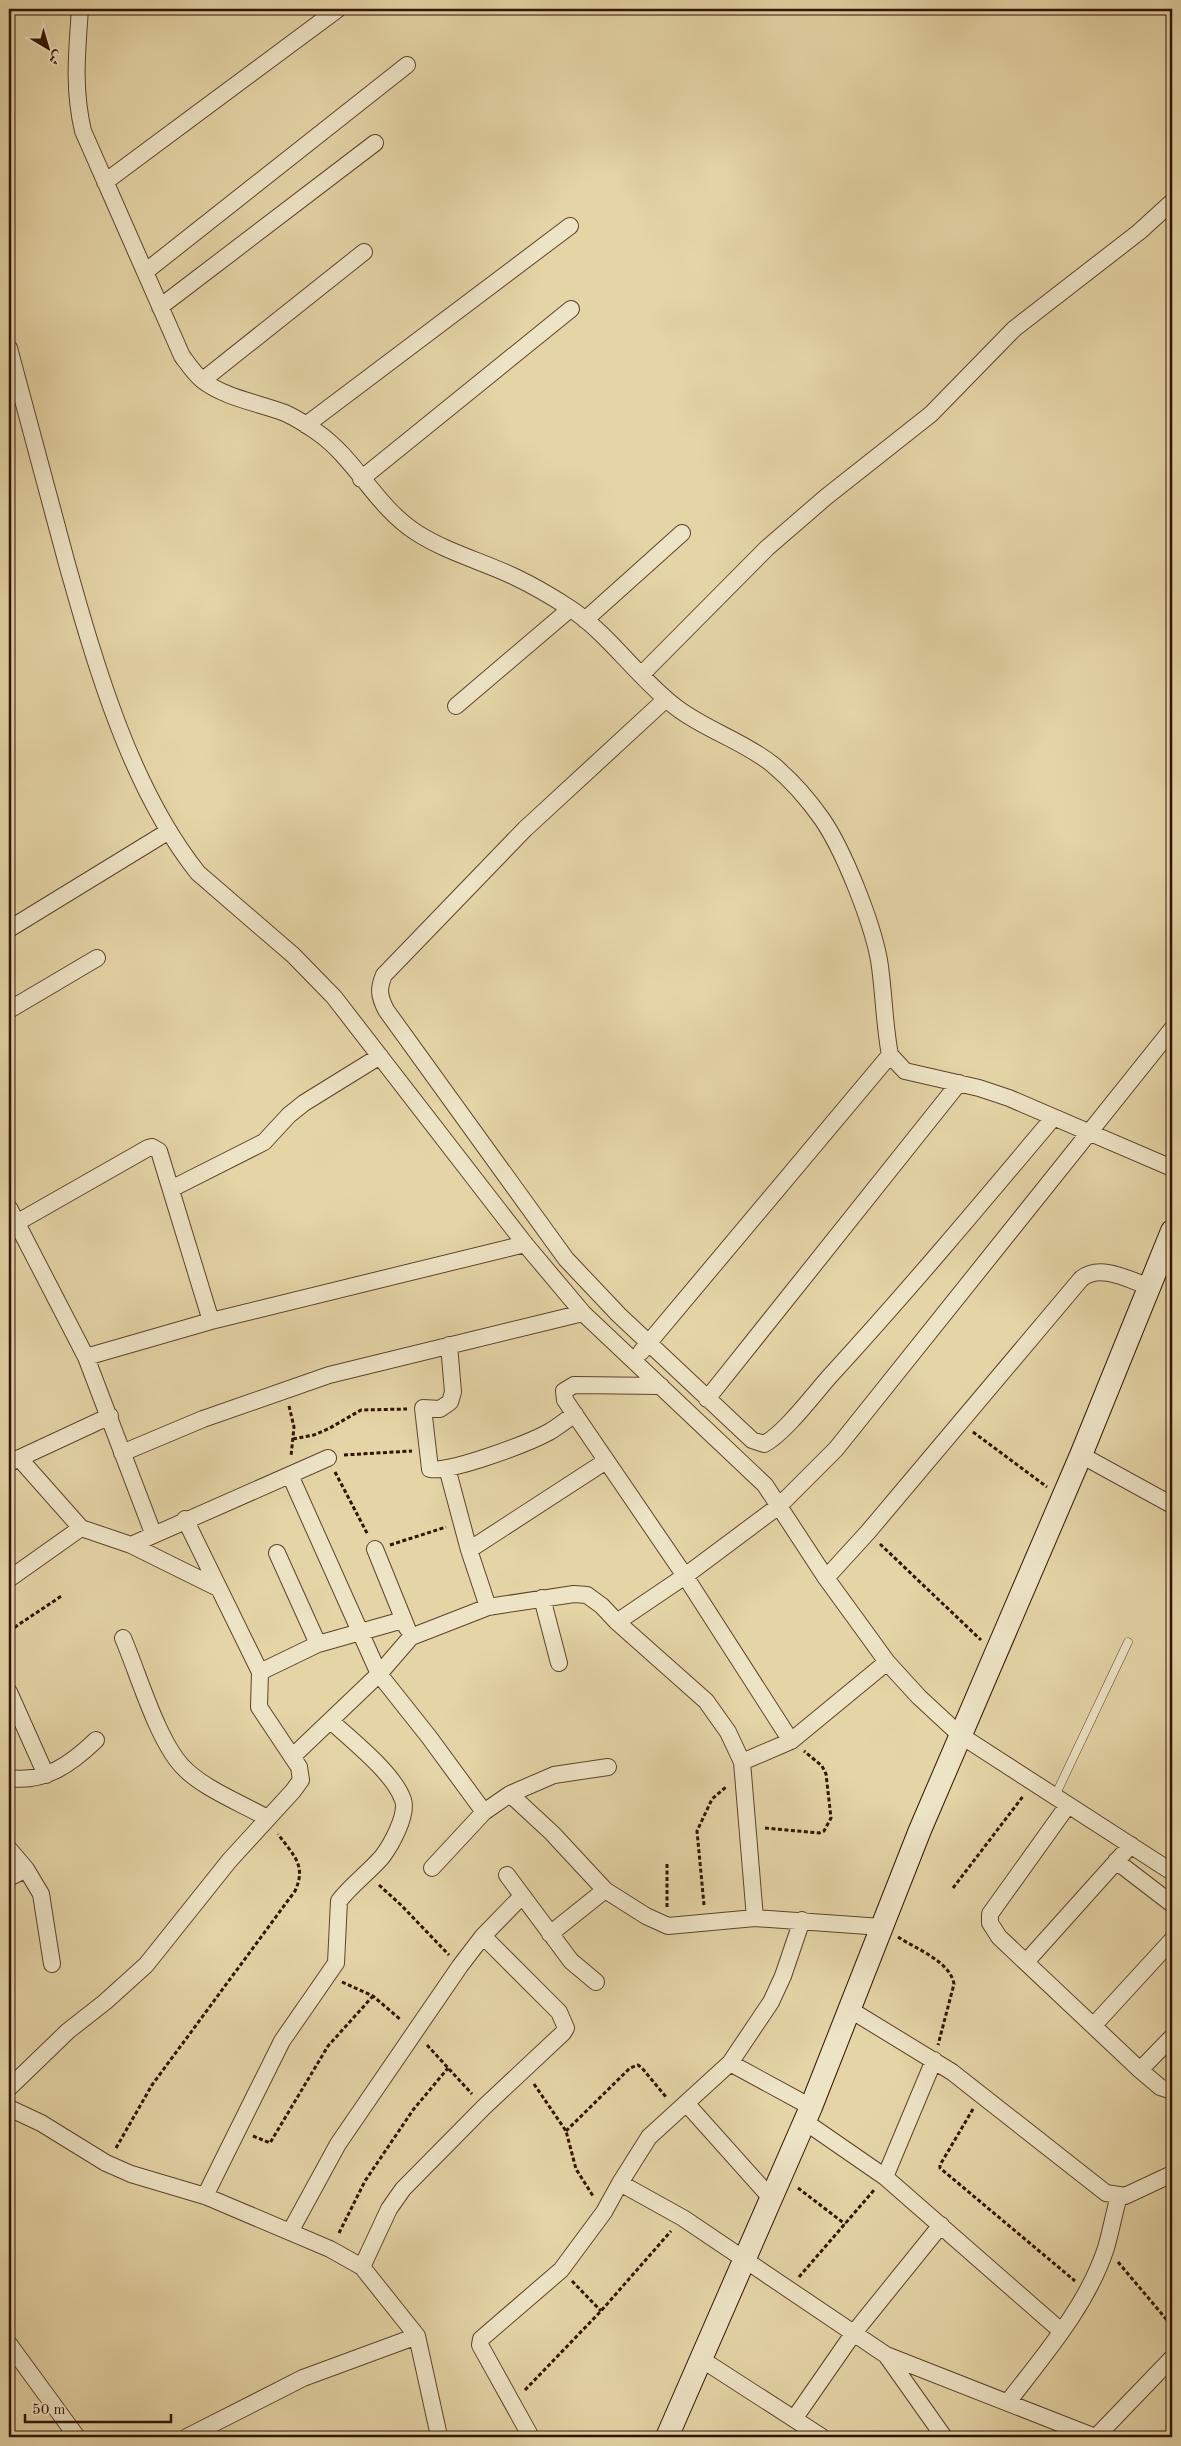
<svg xmlns="http://www.w3.org/2000/svg" width="1181" height="2446" viewBox="0 0 1181 2446" font-family="'Old Standard TT',Amiri,serif">
<style>
.lines{fill:none;stroke-linecap:round;stroke-linejoin:round}
.lane-casing{stroke:#5e432b;stroke-width:9}
.street-casing{stroke:#5e432b;stroke-width:18}
.secondary-casing{stroke:#311302;stroke-width:24}
.path{stroke:#311302;stroke-width:3;stroke-dasharray:4 2.5;stroke-linecap:butt}
.lane{stroke:#ede3c5;stroke-width:8}
.street{stroke:#ede3c5;stroke-width:16}
.secondary{stroke:#ede3c5;stroke-width:22}
</style>
<rect width="100%" height="100%" fill="#e4d4a6"/>
<filter id="stains"><feTurbulence type="fractalNoise" baseFrequency=".004" numOctaves="4"/><feColorMatrix values="0 0 0 0 .2 0 0 0 0 .09 0 0 0 0 .02 0 0 0 .5 -.17"/></filter>
<radialGradient id="worn" r=".72"><stop offset=".6" stop-color="#630" stop-opacity="0"/><stop offset="1" stop-color="#630" stop-opacity=".3"/></radialGradient>
<g class="lines">
<g class="lane-casing">
<path id="lane" d="M1055,1796L1128,1642"/>
</g>
<g class="street-casing">
<path id="street" d="M80,9C77,52 73,88 83,131L182,356C188,364 194,373 202,380C225,398 259,403 285,413C296,418 307,425 317,432C356,459 376,507 417,533C447,552 481,561 513,576C532,585 551,596 568,607C610,634 637,678 677,708C706,730 743,741 772,764C790,779 808,799 822,819C844,851 872,922 879,960C884,991 884,1024 890,1055L905,1071L979,1088L1009,1098L1172,1168
M105,182L338,9
M145,272L407,65
M160,307L375,143
M9,348C28,420 47,492 67,564C96,667 131,789 198,873L293,955L334,997L525,1244L583,1313L765,1485L826,1578L866,1633L887,1662L919,1697L960,1735L1172,1872
M203,380L364,252
M306,425L570,226
M361,479L571,309
M585,620L682,533
M641,675L767,548L826,497L931,414L1014,329L1139,232L1172,202
M666,699L525,829L384,975C378,989 379,996 386,1010L566,1259L619,1315L752,1440L764,1444C784,1434 814,1394 830,1376C907,1292 980,1205 1053,1118
M456,706L570,609
M9,929L169,831
M9,1010L97,958
M171,1189L264,1142L289,1115L304,1103L380,1056
M9,1208L86,1357L153,1533
M18,1222L148,1148L152,1147L159,1151L211,1321
M449,1345L453,1392L450,1402L440,1409L423,1408L430,1469C450,1473 529,1443 549,1432C558,1427 566,1420 575,1414
M641,1352L890,1055
M86,1357L211,1321L525,1244
M661,1386L574,1385L564,1391L565,1400L685,1576L791,1741
M707,1399L959,1083
M122,1453L203,1419L329,1375L583,1313
M1081,1455L1172,1505
M19,1458L81,1528L131,1545L328,1458
M9,1463L110,1416
M447,1468L469,1550L488,1607
M290,1475L379,1674L429,1737L484,1812
M131,1545L218,1588
M375,1549L407,1628
M469,1550L606,1461
M277,1553L318,1644
M826,1578L868,1532L1081,1279C1100,1263 1129,1280 1150,1287
M9,1579L81,1528
M542,1598L559,1663
M617,1622L685,1576L780,1505L836,1449L1172,1029
M123,1638C138,1673 157,1739 182,1766C202,1788 241,1803 267,1818
M260,1672L318,1644L403,1620
M9,1692L46,1775
M292,1757L379,1674L411,1637L488,1607L574,1594L587,1595L602,1606L617,1622L706,1701L728,1732L742,1762L755,1918
M742,1762L791,1741L887,1662
M9,1778C45,1783 71,1764 96,1740
M510,1794L554,1775L608,1767
M1068,1805L990,1914V1923L999,1937L1140,2070L1160,2087L1172,2091
M9,1849L26,1869L41,1894L52,1964
M1116,1861L1172,1904
M432,1868L484,1812L510,1794L552,1833L605,1890L646,1916L668,1926L755,1918L882,1927
M507,1875L571,1961L596,1982
M9,1878L26,1869
M550,1934L605,1890
M1026,1962L1131,1845
M849,2009L952,2072L1106,2193L1125,2196L1172,2174
M1094,2025L1172,1940
M730,2063L811,2107
M1140,2070L1172,2037
M9,2088L68,2031L105,2002L146,1965L229,1861L293,1791L301,1780L299,1767L259,1707L260,1672L185,1519
M686,2103L771,2198
M9,2108L41,2123L106,2163L131,2174L205,2196L330,2249L362,2267L417,2336L439,2436L437,2437
M804,2121L885,2177L1061,2331
M885,2177L934,2060
M620,2183L649,2137L730,2063L771,2002L783,1976L802,1920
M205,2196L282,2041L336,1963L339,1901C350,1886 369,1872 382,1857C391,1845 408,1815 403,1800C394,1773 352,1741 331,1721
M290,2232L338,2144L460,1966L483,1936L522,1896
M362,2267L389,2209L403,2189L484,2107L563,2033L566,2028L559,2012L483,1936
M9,2344L77,2437
M886,2355L944,2437
M701,2359L822,2437
M1008,2402C1044,2355 1087,2306 1106,2248C1111,2231 1114,2213 1119,2196
M794,2419L853,2334L941,2225
M187,2437L303,2378L417,2336
M531,2437L480,2345L481,2339L561,2270L604,2212L620,2183L683,2218L886,2355L1095,2437
M1096,2437L1172,2358"/>
</g>
<g class="secondary-casing">
<path id="secondary" d="M667,2437L811,2107L920,1830L1081,1455L1172,1231"/>
</g>
<path class="path" d="M289,1406L294,1427L291,1456
M973,1432L1047,1487
M293,1439L314,1435L330,1428L361,1410L407,1409
M344,1455L412,1451
M335,1472L368,1535
M880,1544L981,1640
M390,1545L446,1527
M9,1631L63,1595
M765,1828L819,1833L824,1831L831,1818L826,1774L822,1766L804,1751
M667,1864V1908
M379,1885L401,1905L449,1955
M953,1888L1024,1795
M704,1905L697,1831L712,1799L726,1787
M898,1937C916,1949 950,1961 954,1984L938,2045
M342,1982L373,1996L401,2020
M427,2045L472,2094
M534,2084L566,2131L576,2169L593,2196
M973,2109L940,2165V2168L1075,2281
M566,2131L630,2068L638,2065L642,2068L666,2097
M253,2136L270,2143L328,2046L373,1996
M116,2148L152,2085L295,1891C307,1865 293,1855 278,1834
M798,2188L845,2224
M339,2233L365,2181L413,2110L448,2068
M1118,2262L1172,2326
M799,2277L875,2189
M572,2281L601,2311
M525,2390L601,2311L671,2231"/>
<use href="#lane" class="lane"/>
<use href="#street" class="street"/>
<use href="#secondary" class="secondary"/>
</g>
<rect width="1181" height="2446" fill="none" stroke="#e4d4a6" stroke-width="30"/>
<rect x="10" y="10" width="1161" height="2426" fill="none" stroke="#311302" stroke-width="2.5"/>
<rect x="15" y="15" width="1151" height="2416" fill="none" stroke="#311302"/>
<g transform="translate(48 48) rotate(142)" stroke="#ede3c5" stroke-width="4" paint-order="stroke">
<path d="M0-4L9 19L0 12L-9 19Z" fill="#311302"/>
<text y="-8" font-size="14" font-weight="bold" text-anchor="middle" fill="#311302">ش</text>
</g>
<path d="M25 2414v8h146v-8" fill="none" stroke="#311302" stroke-width="2.5"/>
<text x="32" y="2414" font-size="15" fill="#311302" stroke="#ede3c5" stroke-width="4" paint-order="stroke">50 m</text>
<rect width="100%" height="100%" filter="url(#stains)"/>
<rect width="100%" height="100%" fill="url(#worn)"/>
</svg>
